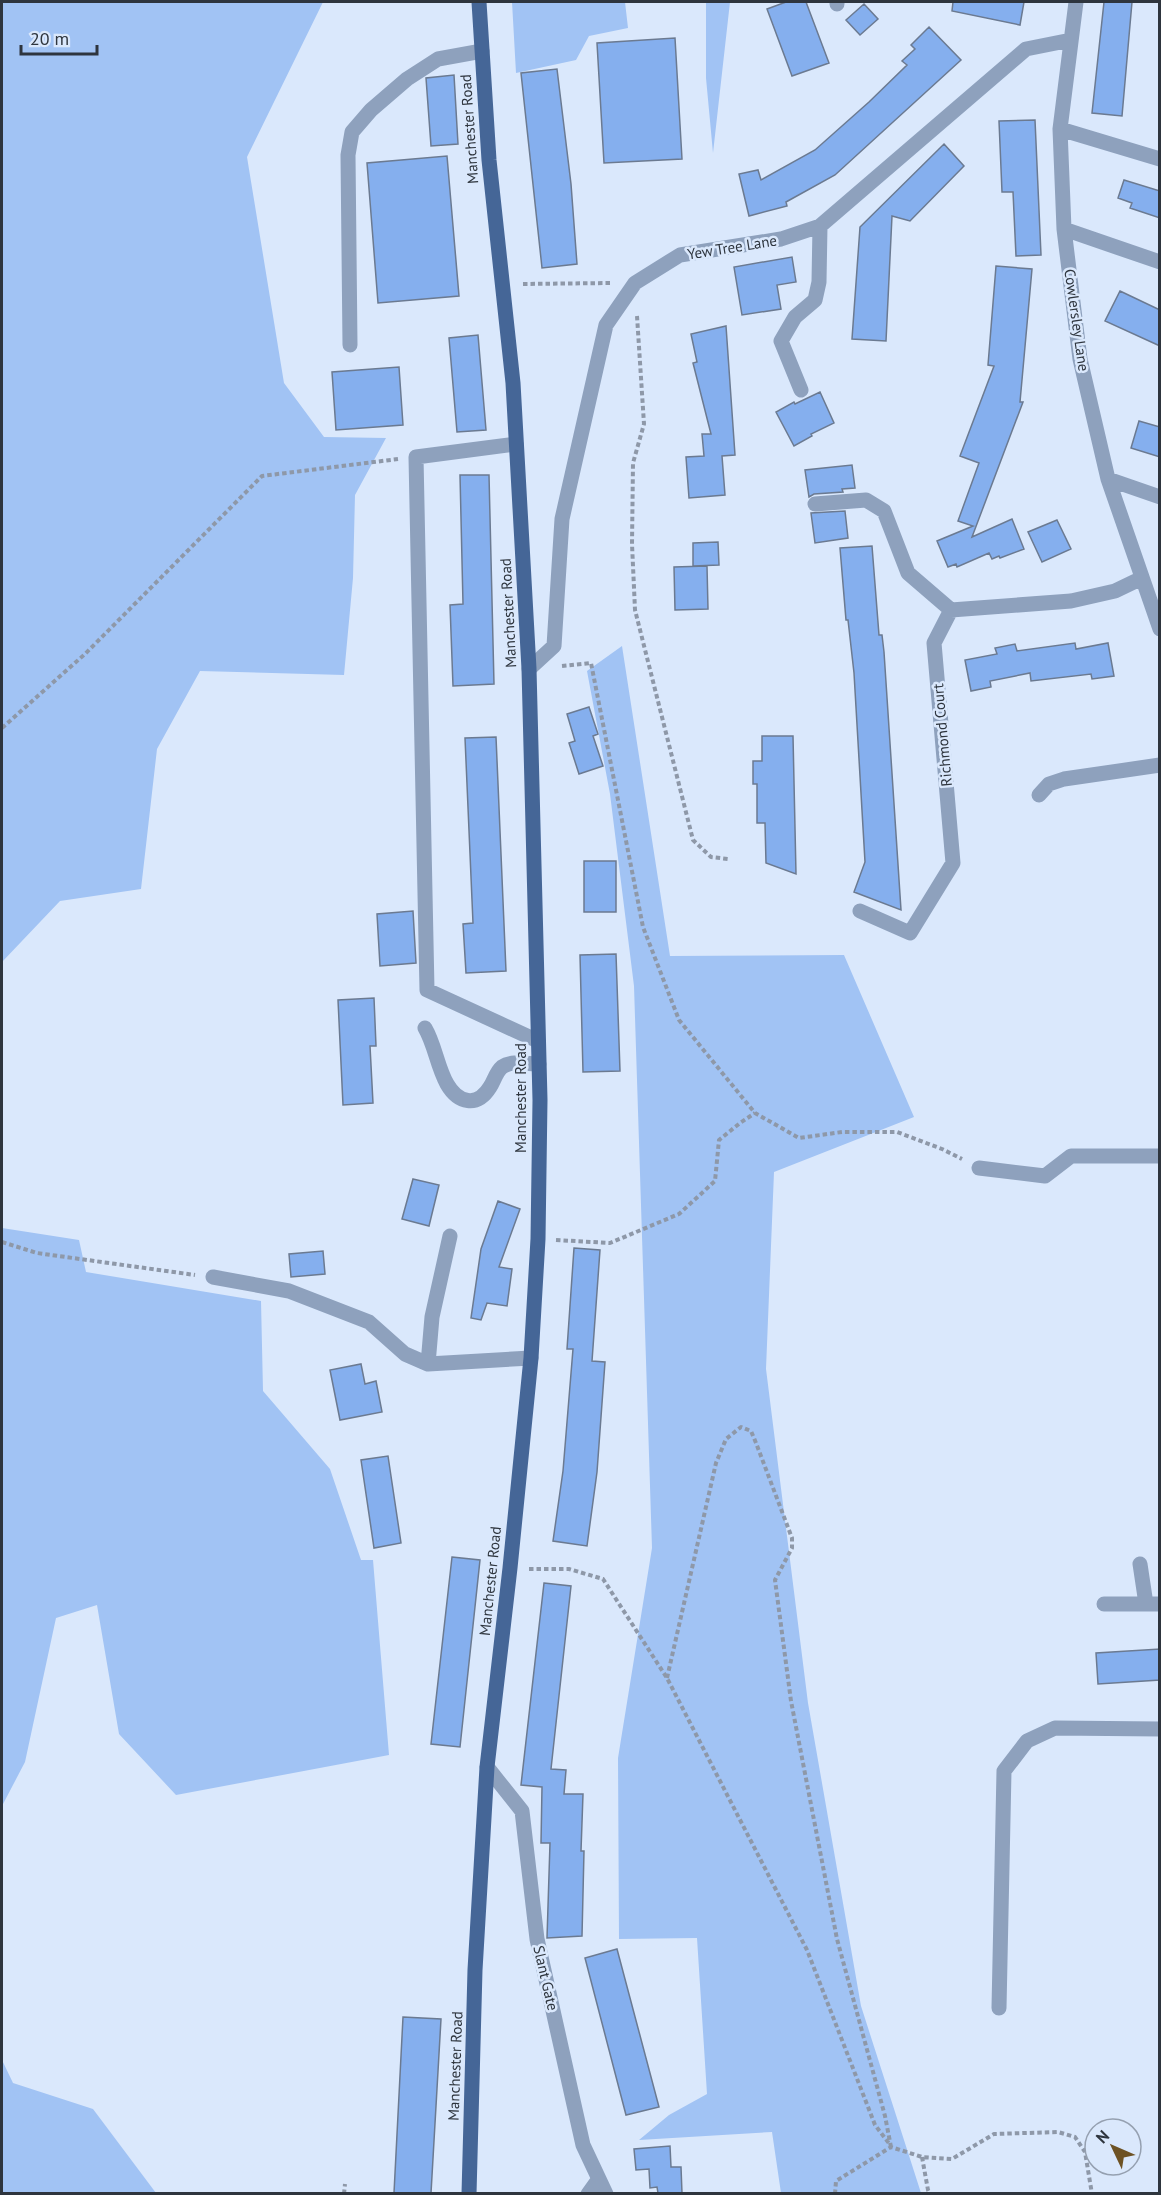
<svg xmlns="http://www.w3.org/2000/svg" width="1161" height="2195" viewBox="0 0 1161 2195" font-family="'PT Sans',sans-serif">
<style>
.green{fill:#a1c3f4}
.building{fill:#85afee;stroke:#6b7a91;stroke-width:1.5}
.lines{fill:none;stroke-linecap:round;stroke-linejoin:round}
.path{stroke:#8e98a8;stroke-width:4;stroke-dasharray:4.5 3;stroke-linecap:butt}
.minor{stroke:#8ea1bd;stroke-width:15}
.major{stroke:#456697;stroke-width:15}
.labels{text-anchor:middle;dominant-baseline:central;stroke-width:5;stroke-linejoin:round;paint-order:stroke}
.street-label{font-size:15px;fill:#2e353e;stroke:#dae8fc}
</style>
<rect width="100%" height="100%" fill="#dae8fc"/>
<path class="green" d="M2,2H323L247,157L284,383L324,437L386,438L355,495L353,578L344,675L200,671L157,749L141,889L60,901L2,962Z
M512,2H625L628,28L589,36L576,60L516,73Z
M706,2H730L713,153L706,78Z
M622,646L670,956L844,955L914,1117L774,1172L766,1369L808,1703L861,2006L921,2193H781L772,2132L639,2140L669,2115L707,2094L697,1938L619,1939L618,1758L652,1548L634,986L610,794L587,671Z
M2,1228L79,1240L86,1272L261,1301L263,1391L330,1469L361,1560H373L389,1755L176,1795L119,1734L97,1605L56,1618L25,1762L2,1806Z
M2,2060L13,2083L93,2109L156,2193H2Z"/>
<path class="building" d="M786,2H806L829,63L792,76L767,9Z
M953,2H1024L1020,25L952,11Z
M1104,2H1132L1122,116L1092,113Z
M864,4L878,19L860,35L846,20Z
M929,27L961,60L835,175L786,202L787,206L749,216L739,174L758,170L761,180L815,150L869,102L907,65L902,61L915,49L911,45Z
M675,38L682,159L604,163L597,43Z
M557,69L571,184L577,264L542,268L521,73Z
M454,75L458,144L431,146L426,78Z
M1035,120L1041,255L1016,256L1013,192H1002L999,121Z
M944,144L964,166L910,221L892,216L886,341L852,339L860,227Z
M447,156L459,296L378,303L367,163Z
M1124,180L1160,191V218L1130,208L1132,203L1118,198Z
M792,257L796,282L777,285L781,309L742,315L734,267Z
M996,266L1032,269L1020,402H1023L972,537L1012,519L1024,549L1000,558L999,556L992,559L989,553L957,567L956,564L948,567L937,541L973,526L958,521L979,463L960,456L994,366L988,365Z
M1120,291L1160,310V346L1105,321Z
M726,326L735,455L722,456L725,495L689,498L686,457L704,456L702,434H711L693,363L697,362L691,334Z
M478,335L486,430L457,432L449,338Z
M399,367L403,425L336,430L332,372Z
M820,392L834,423L811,434L812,436L794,446L776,412L794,402L795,404Z
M1139,421L1160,427V457L1131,448Z
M852,465L855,488L842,489L843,492L814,494L809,497L805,470Z
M460,475H489L494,684L453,686L450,605L463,604Z
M845,511L848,538L815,543L811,513Z
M1057,520L1071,549L1042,562L1028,532Z
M718,542L719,565L693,566V543Z
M872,546L879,635H882L884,652L901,910L854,892L865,862L854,673L848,620H846L840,548Z
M707,566L708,609L675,610L674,567Z
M1075,643L1076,649L1108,643L1114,676L1092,679L1091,674L1031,681L1030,673L990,681L991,687L971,691L965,660L997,654L995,648L1015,644L1017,651Z
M589,707L598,734L593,736L603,766L579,774L569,743L575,741L567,714Z
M762,736H793L796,874L766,863L765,823H757V784H753V761H762Z
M496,737L506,971L466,973L463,924L473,923L465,738Z
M584,861H616V912H584Z
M413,911L416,963L380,966L377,914Z
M616,954L620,1071L583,1072L580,955Z
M374,998L376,1046H370L373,1103L343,1105L338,1000Z
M413,1179L439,1185L429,1226L402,1219Z
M498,1201L520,1209L499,1267L512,1269L507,1306L487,1303L481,1320L471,1318L481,1249Z
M574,1248L600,1250L592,1361L605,1362L597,1472L587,1546L553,1541L563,1471L573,1349H567Z
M323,1251L325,1274L291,1277L289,1254Z
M361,1364L365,1384L376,1381L382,1412L340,1420L330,1370Z
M388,1456L401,1543L374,1548L361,1460Z
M452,1557L480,1560L460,1747L431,1744Z
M544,1583L571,1586L551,1769L566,1770L564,1794H583L581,1851H584L582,1936L547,1938L550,1843H541L542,1787L521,1785Z
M1160,1649V1680L1098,1684L1096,1653Z
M617,1949L659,2107L626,2115L585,1958Z
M403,2017L441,2019L431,2193H394Z
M670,2146L671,2167H681L682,2193H658L657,2187L650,2188L649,2169L636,2170L634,2149Z"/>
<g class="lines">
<path class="path" d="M523,284L612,283
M637,316L644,424L633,463L632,544L635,610L693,840L711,857L728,859
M562,666L591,663L643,927L679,1020L755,1113L799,1138L842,1132H897L942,1149L962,1159
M2,728L85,654L262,476L398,459
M556,1240L610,1243L679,1214L715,1181L719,1140L740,1123L755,1113
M2,1242L37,1253L195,1275
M529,1569H569L603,1579L667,1678L807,1950L875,2125L891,2146
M667,1678L716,1463L726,1439L741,1427L751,1431L756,1443L792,1538V1548L775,1580L791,1701L837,1939L885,2116L891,2147
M922,2157L928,2190L930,2194
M344,2194L345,2184
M835,2194L836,2181L891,2147L922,2157L952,2159L994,2134L1058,2132L1075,2137L1085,2152L1092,2194"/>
<path class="minor" d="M1076,2L1060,129L1064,229L1080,359L1108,479L1160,629
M837,4V2
M1060,129L1160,159
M1064,229L1160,262
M350,345L348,155L352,132L371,110L407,79L438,59L482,51
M801,390L781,341L795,317L815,300L819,282L820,226
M516,444L416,457L427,990L538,1041
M1108,479L1160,497
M815,504L866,500L884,511L908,573L951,610
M529,669L554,646L562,519L606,325L635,283L680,255L781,239L820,226L1026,49L1071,40
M1039,795L1049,784L1064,779L1160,765
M860,911L910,933L953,863L934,643L951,610L1071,601L1115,591L1142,578
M425,1028C435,1045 437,1066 447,1084C458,1103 477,1108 490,1087C494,1081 496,1072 502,1067C512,1060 527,1064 539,1064
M979,1168L1045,1176L1071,1156H1160
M213,1277L289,1291L369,1322L405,1354L428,1364L531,1358
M428,1364L432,1317L450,1236
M1140,1564L1146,1604
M1104,1604H1160
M487,1767L522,1811L537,1939L583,2145L606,2194
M999,2008L1004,1771L1027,1741L1055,1728L1160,1729
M588,2194L598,2180"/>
<path class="major" d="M469,2194L475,1970L487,1767L510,1568L531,1358L538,1239L540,1100L529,669L513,383L489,160L479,2"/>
</g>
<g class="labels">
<g class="street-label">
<text transform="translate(469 129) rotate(-94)">Manchester Road</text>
<text transform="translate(732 247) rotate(-9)">Yew Tree Lane</text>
<text transform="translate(1077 320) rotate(82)">Cowlersley Lane</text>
<text transform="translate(508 613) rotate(-93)">Manchester Road</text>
<text transform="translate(942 735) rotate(-95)">Richmond Court</text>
<text transform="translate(520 1098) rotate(-90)">Manchester Road</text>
<text transform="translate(490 1581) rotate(-84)">Manchester Road</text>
<text transform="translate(546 1978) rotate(77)">Slant Gate</text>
<text transform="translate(455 2066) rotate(-88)">Manchester Road</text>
</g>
</g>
<rect width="1161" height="2195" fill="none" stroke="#2e353e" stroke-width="6"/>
<g transform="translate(1113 2147) rotate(314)"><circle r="28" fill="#dae8fc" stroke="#95a0b0" stroke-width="1.5"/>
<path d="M0-4.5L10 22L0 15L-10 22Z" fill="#6d5224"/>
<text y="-9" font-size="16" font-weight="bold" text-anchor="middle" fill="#2e353e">N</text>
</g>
<path d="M21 45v9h76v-9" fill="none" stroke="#2e353e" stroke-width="3"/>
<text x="30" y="45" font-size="18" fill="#2e353e" stroke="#dae8fc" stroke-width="4.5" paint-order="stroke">20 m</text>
</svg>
